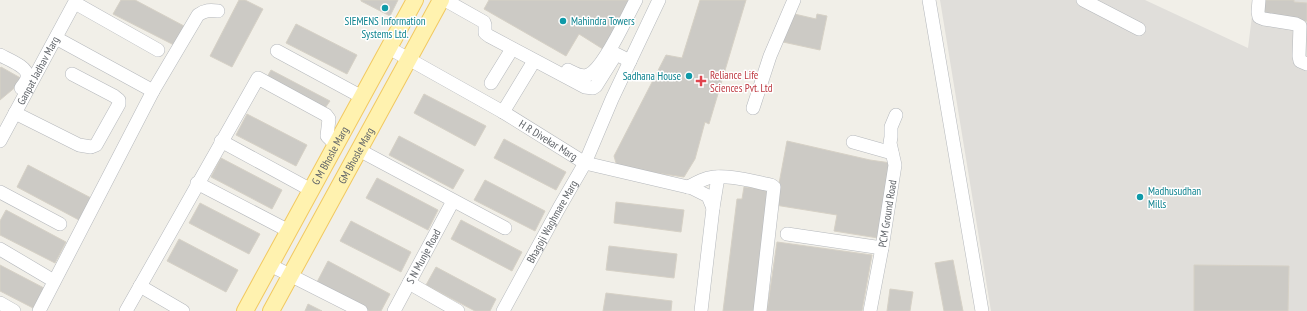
<svg xmlns="http://www.w3.org/2000/svg" width="1307" height="311" viewBox="0 0 1307 311" font-family="'PT Sans Narrow',sans-serif">
<style>
.industrial{fill:#e0deda}
.building{fill:#cccac5;stroke:#d6d1c6}
.lines{fill:none;stroke-linecap:round;stroke-linejoin:round}
.minor-casing{stroke:#b5b8bc;stroke-width:14}
.major-casing{stroke:#f2c960;stroke-width:18}
.minor{stroke:#fff;stroke-width:13}
.major{stroke:#fff2af;stroke-width:16}
.culture-dot{fill:#0f9aa8;stroke:#fff;stroke-width:1.5}
.health-dot{fill:#e0444e;stroke:#fff;stroke-width:1.5}
.labels{text-anchor:middle;dominant-baseline:central;stroke-width:3;stroke-linejoin:round;paint-order:stroke}
.culture-label{font-size:11px;fill:#0d838f;stroke:#fff;text-anchor:start}
.street-label{font-size:11px;fill:#5f6368;stroke:#fff}
.health-label{font-size:11px;fill:#be3a42;stroke:#fff;text-anchor:start}
</style>
<rect width="100%" height="100%" fill="#f1efe8"/>
<path class="industrial" d="M940,0H1145L1248,48L1254,0H1307V311H991Z"/>
<path class="building" d="M121,0H135L184,26L174,45L113,14Z
M239,0H245L263,9L232,67L210,56Z
M361,0H398L390,16L361,1Z
M489,0H633L606,51L579,34L566,56L484,9Z
M700,0H746L709,124L705,122L695,159L684,177L623,168L616,163L614,156L666,55L682,58Z
M1265,0H1294V2L1307,3V21L1263,15Z
M790,13L816,19L817,14L827,16L820,50L783,42Z
M296,24L357,55L347,74L286,43Z
M1,67L24,80L0,100V68Z
M271,70L330,101L325,108L266,79Z
M424,94L486,126L475,146L414,113Z
M247,114L307,145L296,166L236,135Z
M399,136L464,170L453,189L389,155Z
M504,139L566,172L556,190L494,158Z
M787,141L870,160L891,163L878,238L834,231L837,215L775,205Z
M221,158L282,190L272,209L211,177Z
M28,165L91,198L79,220L17,187Z
M377,178L438,210L428,230L366,198Z
M485,180L545,211L535,231L474,200Z
M744,187L770,190L755,311H723L737,199H742Z
M616,202L684,210L681,232L614,223Z
M200,203L260,234L249,254L189,223Z
M6,210L66,242L55,263L0,235V221Z
M461,220L522,252L512,271L451,239Z
M351,221L411,252L401,272L340,241Z
M179,239L238,270L226,292L167,261Z
M777,242L872,255L862,311H767Z
M609,246L677,254L674,278L606,270Z
M953,260L963,311H944L935,263Z
M328,261L390,294L381,311H369L316,284Z
M0,265L44,288L33,308L0,291Z
M1194,265L1289,266L1288,311H1194Z
M436,267L496,299L490,311H475L426,285Z
M890,289L913,292L910,311H887Z
M606,293L672,301L671,311H603Z
M308,304L322,311H305Z"/>
<g class="lines">
<g class="minor-casing">
<g id="minor">
<path d="M445,0L484,22L485,25V33L489,36L585,87L593,88L596,86L616,54L630,61"/>
<path d="M929,0L982,311"/>
<path d="M1083,0L1139,29"/>
<path d="M1259,0L1258,12L1259,17L1264,19L1296,24L1300,26L1299,56L1300,61L1307,64"/>
<path d="M75,3L158,50"/>
<path id="s1" d="M389,48L503,112L585,163L692,188L708,196L713,208"/>
<path d="M277,51L362,97"/>
<path d="M0,55C7,59 29,67 27,77C27,81 23,85 21,88"/>
<path d="M568,70C574,73 581,78 588,75C604,69 627,16 636,0"/>
<path d="M491,83L512,49"/>
<path d="M153,91L198,15C205,10 210,10 218,11"/>
<path d="M753,108L770,56L794,0"/>
<path d="M503,112L534,61"/>
<path d="M15,113L79,145L91,147L96,145L119,104V100L114,96L72,74"/>
<path id="s2" d="M0,141L76,0"/>
<path d="M221,141L311,190"/>
<path d="M853,142L892,153"/>
<path d="M359,150L505,228"/>
<path d="M197,183L289,231"/>
<path d="M688,187C694,184 701,180 708,178C728,174 751,181 771,185L774,187L760,311"/>
<path d="M0,192L60,224"/>
<path d="M787,234L882,248"/>
<path d="M0,249L54,281"/>
<path d="M270,265L361,311"/>
<path d="M409,283L458,311"/>
<path d="M140,286L183,311"/>
<path d="M0,303L14,311"/>
<path d="M39,311L153,91L56,38"/>
<path d="M126,311L258,78L326,115L329,119L327,136L332,141L337,144"/>
<path id="s3" d="M394,311L453,201"/>
<path id="s4" d="M503,311L559,208L585,163L612,99L659,0"/>
<path d="M701,311L713,208L718,177"/>
<path id="s5" d="M870,311L882,248L895,165L890,143L891,137V127L896,115"/>
</g>
</g>
<g class="major-casing">
<g id="major">
<path id="s6" d="M245,311L415,0"/>
<path id="s7" d="M271,311L441,0"/>
</g>
</g>
<use href="#minor" class="minor"/>
<use href="#major" class="major"/>
</g>
<g class="culture-dot">
<circle cx="385" cy="8" r="4"/>
<circle cx="563" cy="21" r="4"/>
<circle cx="689" cy="76" r="4"/>
<circle cx="1140" cy="197" r="4"/>
</g>
<path class="health-dot" d="M699 75h4v4h4v4h-4v4h-4v-4h-4v-4h4z"/>
<g class="labels">
<g class="culture-label">
<text x="385" y="21" text-anchor="middle">SIEMENS Information<tspan x="385" dy="13">Systems Ltd.</tspan></text>
<text x="571" y="21">Mahindra Towers</text>
<text x="681" y="76" text-anchor="end">Sadhana House</text>
<text x="1148" y="191">Madhusudhan<tspan x="1148" dy="13">Mills</tspan></text>
</g>
<g class="street-label">
<text stroke="none"><textPath href="#s2" startOffset="80">Ganpat Jadhav Marg</textPath></text>
<text stroke="none"><textPath href="#s1" startOffset="184">H R Divekar Marg</textPath></text>
<text stroke="none"><textPath href="#s6" startOffset="177">G M Bhosle Marg</textPath></text>
<text stroke="none"><textPath href="#s7" startOffset="177">GM Bhosle Marg</textPath></text>
<text stroke="none"><textPath href="#s5" startOffset="99">PCM Ground Road</textPath></text>
<text stroke="none"><textPath href="#s4" startOffset="102">Bhagoji Waghmare Marg</textPath></text>
<text stroke="none"><textPath href="#s3" startOffset="62">S N Munje Road</textPath></text>
</g>
<g class="health-label">
<text x="710" y="75">Reliance Life<tspan x="710" dy="13">Sciences Pvt. Ltd</tspan></text>
</g>
</g>
</svg>
